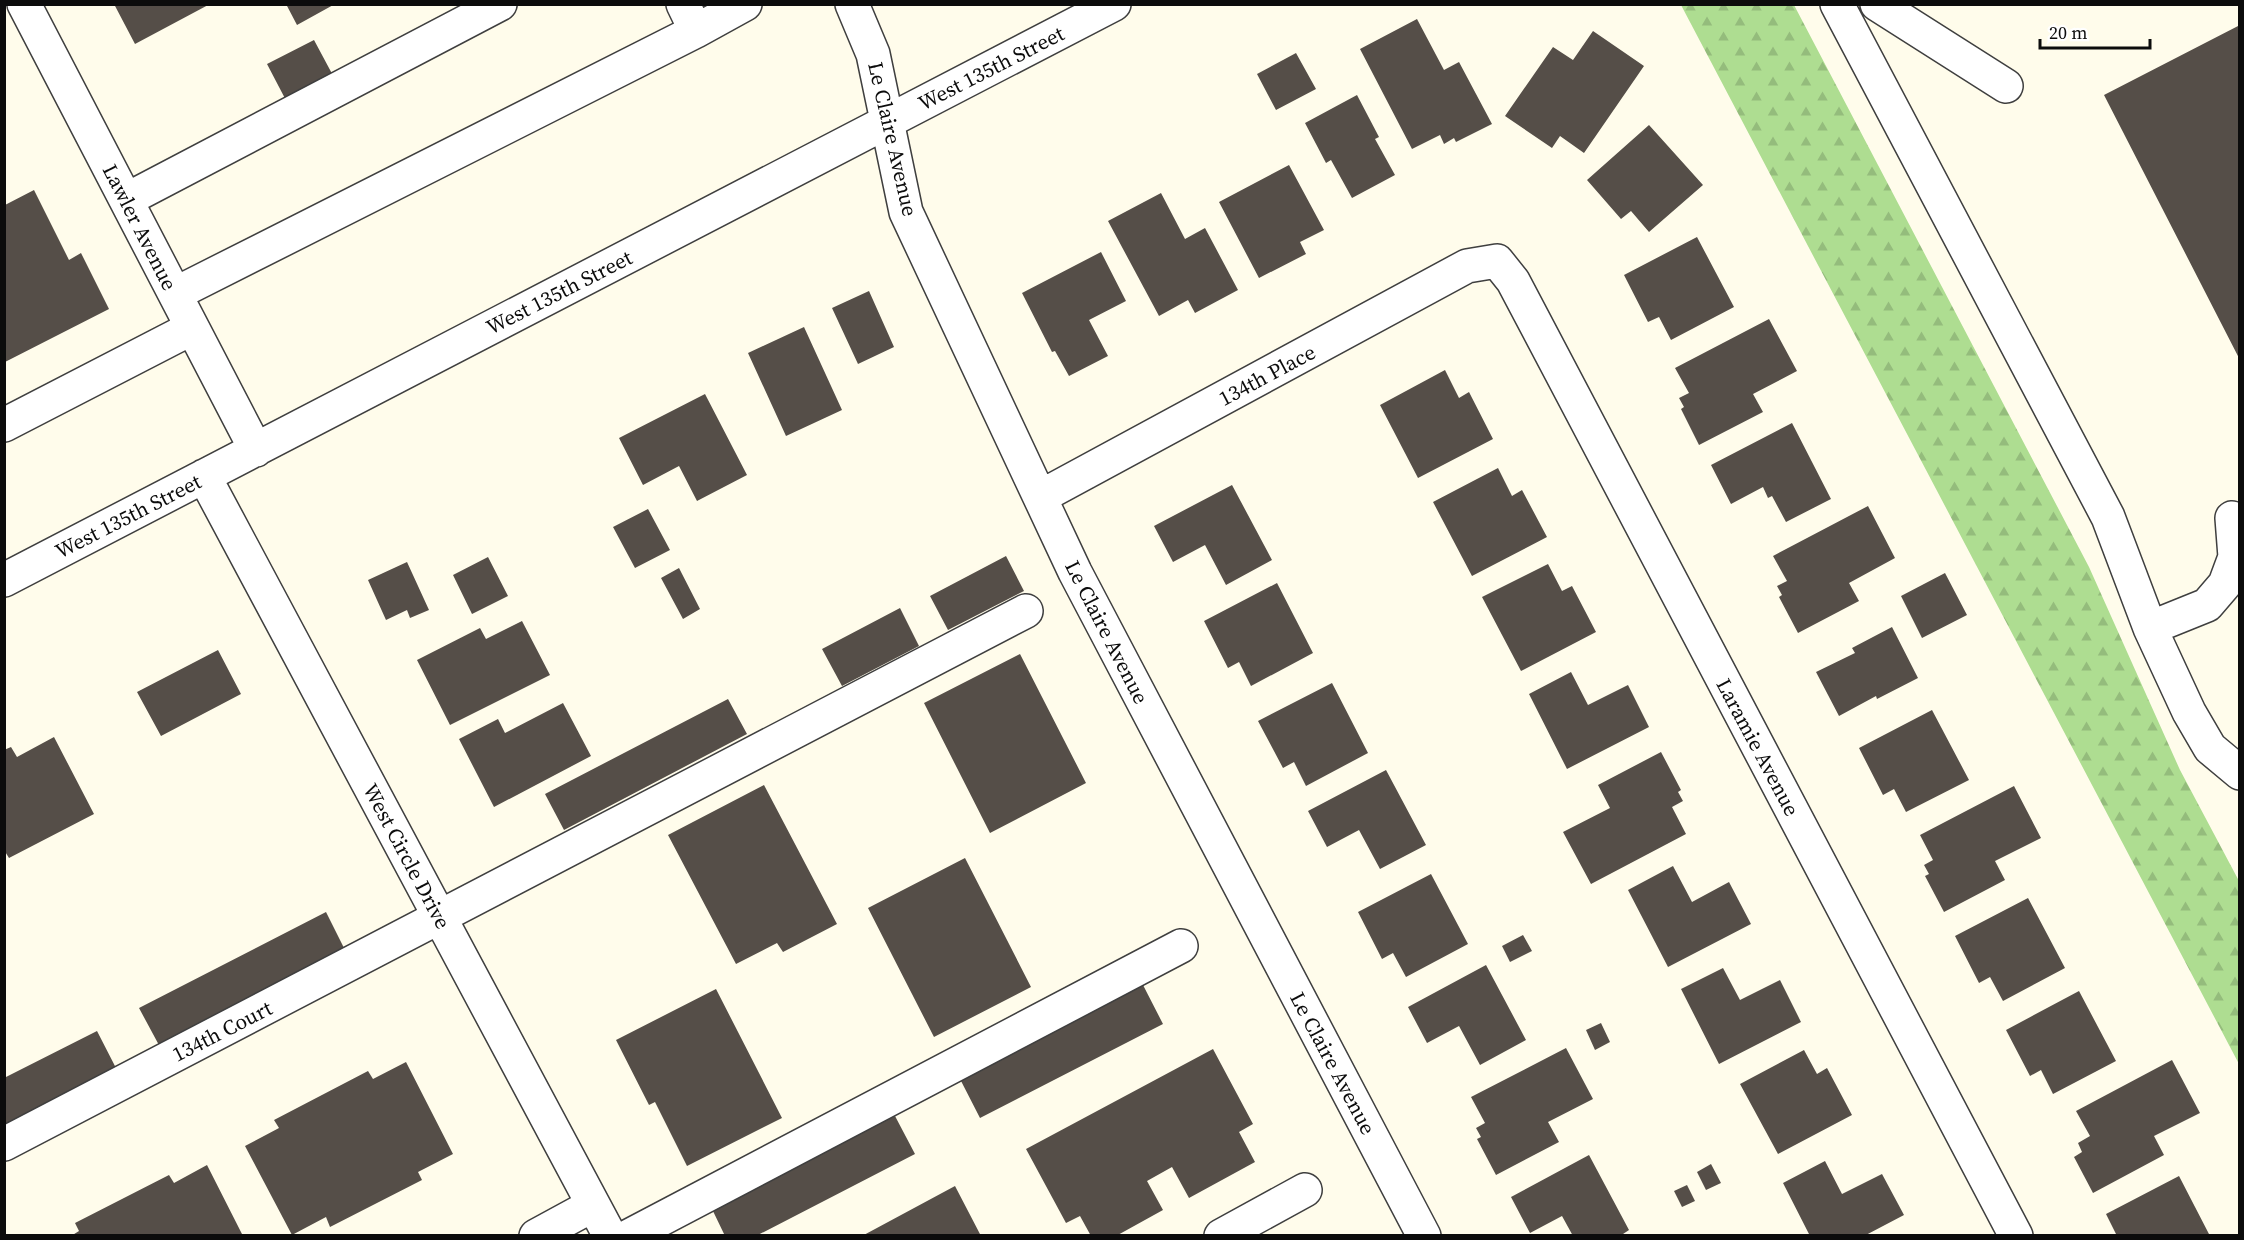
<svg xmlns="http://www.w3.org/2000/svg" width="2244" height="1240" viewBox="0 0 2244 1240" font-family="'Source Serif 4',serif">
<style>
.forest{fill:url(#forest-firs)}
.building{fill:#554e48}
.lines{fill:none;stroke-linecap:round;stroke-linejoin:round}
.minor-casing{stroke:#3f3f3f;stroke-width:36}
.minor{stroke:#fff;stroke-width:33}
.labels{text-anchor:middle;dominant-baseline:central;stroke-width:6;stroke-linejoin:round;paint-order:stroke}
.street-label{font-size:21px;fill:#0c0c0c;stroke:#fff}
</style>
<defs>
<pattern id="forest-firs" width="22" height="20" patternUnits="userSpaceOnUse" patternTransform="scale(1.5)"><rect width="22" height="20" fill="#aedd91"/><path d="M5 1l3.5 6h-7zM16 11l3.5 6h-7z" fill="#94bc7c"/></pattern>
</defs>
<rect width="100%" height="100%" fill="#fffceb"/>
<path class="forest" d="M1681,5H1794L2089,567L2180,770L2239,881V1064Z"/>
<path class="building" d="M114,4H210L135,44Z
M286,4H335L297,25Z
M1417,19L1444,70L1459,62L1492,124L1456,142L1454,138L1444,144L1440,135L1412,149L1360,49Z
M2240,25V360L2104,95Z
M1593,31L1644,66L1584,153L1560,136L1552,148L1505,116L1553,47L1573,60Z
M314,40L337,83L290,108L267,64Z
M1296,53L1316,89L1276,110L1257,74Z
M1357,95L1379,137L1375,139L1395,175L1352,198L1331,160L1326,163L1305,123Z
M1649,125L1703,185L1649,232L1631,211L1621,219L1587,180Z
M1289,165L1324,230L1300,242L1306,254L1259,278L1219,202Z
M34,190L69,260L81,253L109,309L5,362V205Z
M1161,193L1185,239L1205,228L1238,290L1195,313L1188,300L1159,316L1108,221Z
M1697,237L1734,307L1671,340L1659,317L1648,322L1624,275Z
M1101,252L1126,301L1089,320L1108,356L1069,376L1055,351L1052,352L1022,293Z
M869,291L894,347L858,364L832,308Z
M1769,319L1797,371L1753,394L1763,412L1699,445L1681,409L1684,407L1679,398L1689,393L1675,368Z
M804,327L842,410L786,436L748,353Z
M1445,370L1459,398L1469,392L1493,439L1418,478L1380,405Z
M705,394L747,475L697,501L679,466L643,485L619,438Z
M1792,423L1831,499L1786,522L1772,496L1768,498L1763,487L1731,504L1711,465Z
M1498,468L1512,496L1522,490L1547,537L1472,576L1433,502Z
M1232,485L1272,560L1226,585L1205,545L1173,562L1154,526Z
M1868,506L1895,558L1849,583L1859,601L1798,633L1779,597L1782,595L1777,586L1787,581L1773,556Z
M648,509L670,550L635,568L613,527Z
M1006,556L1024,591L948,630L930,596Z
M488,557L508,596L472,614L453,575Z
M407,562L429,610L410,618L407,610L386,620L368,580Z
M1548,564L1562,591L1572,586L1596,632L1521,671L1482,597Z
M679,568L700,609L683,619L661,578Z
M1945,573L1967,615L1922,638L1901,596Z
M1277,583L1313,653L1251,686L1239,662L1228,668L1204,621Z
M900,608L919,646L842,686L822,649Z
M522,621L550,675L450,725L417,660L480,628L486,639Z
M1892,627L1918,678L1877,699L1876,696L1839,716L1816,672L1855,653L1852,648Z
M218,650L241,694L161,736L137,692Z
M1020,654L1086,783L990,833L924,703Z
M1571,672L1588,705L1628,685L1649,727L1567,769L1529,694Z
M1332,683L1368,753L1306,786L1294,762L1283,768L1258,721Z
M728,699L747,734L564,830L545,794Z
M563,703L591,756L494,807L459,739L498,719L505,733Z
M1932,710L1969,780L1906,812L1894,789L1883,795L1859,748Z
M54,737L94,814L9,858L4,850V750L11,747L17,757Z
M1661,752L1681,790L1678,792L1683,801L1672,807L1686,834L1591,884L1563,832L1610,808L1598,785Z
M1386,770L1426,845L1380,869L1359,830L1327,847L1308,811Z
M764,785L837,924L783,952L777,943L736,964L668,835Z
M2014,786L2041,838L1995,861L2005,880L1944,912L1925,876L1929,874L1924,865L1933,860L1920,835Z
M965,858L1031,987L934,1037L868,908Z
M1673,866L1692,902L1729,882L1751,924L1668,967L1628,890Z
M1431,874L1468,944L1406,977L1393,953L1382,959L1358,912Z
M2028,898L2065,968L2003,1001L1990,977L1979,983L1955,936Z
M326,912L346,952L160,1047L139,1008Z
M1523,935L1532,951L1510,962L1502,946Z
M1486,965L1526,1040L1480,1065L1459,1026L1427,1043L1408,1007Z
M1723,968L1740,1000L1780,980L1801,1022L1719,1064L1681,989Z
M1143,985L1163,1024L980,1118L960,1079Z
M716,989L782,1118L687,1166L655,1102L649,1105L616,1040Z
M2079,991L2116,1061L2053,1094L2041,1070L2030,1076L2006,1030Z
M1601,1023L1610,1042L1595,1050L1586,1030Z
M97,1031L117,1070L4,1128V1078Z
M1566,1048L1593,1099L1548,1122L1559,1142L1496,1175L1477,1139L1481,1137L1476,1128L1485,1123L1471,1097Z
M1213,1049L1253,1124L1239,1132L1255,1162L1189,1198L1172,1167L1147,1181L1163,1210L1116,1236H1091L1080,1216L1066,1223L1026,1149Z
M1804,1050L1817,1074L1827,1068L1852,1115L1778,1154L1740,1084Z
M2172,1060L2200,1113L2154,1136L2164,1155L2093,1193L2074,1157L2082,1152L2078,1143L2090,1136L2076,1111Z
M406,1062L453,1154L418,1172L422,1180L330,1227L326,1217L292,1235L245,1146L279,1128L274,1120L368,1071L373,1079Z
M895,1116L915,1154L756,1236H725L712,1209Z
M1589,1155L1629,1230L1620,1236H1573L1562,1216L1530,1233L1511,1197Z
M1825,1161L1842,1194L1882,1174L1904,1215L1864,1236H1810L1783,1183Z
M1711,1164L1721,1183L1706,1190L1697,1172Z
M207,1165L243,1236H71L79,1231L75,1223L169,1175L174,1183Z
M2179,1176L2210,1236H2117L2106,1214Z
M1687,1185L1695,1201L1682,1207L1674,1191Z
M955,1186L981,1236H862Z"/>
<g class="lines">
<g class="minor-casing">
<path id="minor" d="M24,4L256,450
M683,4L696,31
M852,4L873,54L906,212L1075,572L1424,1236
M1837,4L2108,517L2150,628L2189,712L2210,748L2240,773
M1877,4L2006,86
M126,200L500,4
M175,294L696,31L745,4
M4,425L192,328
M204,476L610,1236
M1040,497L1467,266L1497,261L1513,281L2016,1236
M4,580L1114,4
M2150,628L2207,605L2225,584L2235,557L2232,518
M4,1144L1026,611
M536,1236L593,1205
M629,1236L1181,946
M1221,1236L1305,1190"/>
</g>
<use href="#minor" class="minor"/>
</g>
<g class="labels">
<g class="street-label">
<text transform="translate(991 68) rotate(-27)">West 135th Street</text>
<text transform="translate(893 139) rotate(77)">Le Claire Avenue</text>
<text transform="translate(140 227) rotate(63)">Lawler Avenue</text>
<text transform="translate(559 292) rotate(-27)">West 135th Street</text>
<text transform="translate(1267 375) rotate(-28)">134th Place</text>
<text transform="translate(128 516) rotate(-27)">West 135th Street</text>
<text transform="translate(1107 632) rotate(63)">Le Claire Avenue</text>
<text transform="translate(1758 747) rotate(62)">Laramie Avenue</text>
<text transform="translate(407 856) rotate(62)">West Circle Drive</text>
<text transform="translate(222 1031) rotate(-27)">134th Court</text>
<text transform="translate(1333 1063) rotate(62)">Le Claire Avenue</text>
</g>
</g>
<rect width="2244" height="1240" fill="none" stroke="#0c0c0c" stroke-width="12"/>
<path d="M2040 39v9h110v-9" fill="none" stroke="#0c0c0c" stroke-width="3"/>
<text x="2049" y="39" font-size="18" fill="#0c0c0c" stroke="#ffffff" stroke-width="4.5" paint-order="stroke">20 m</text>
</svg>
